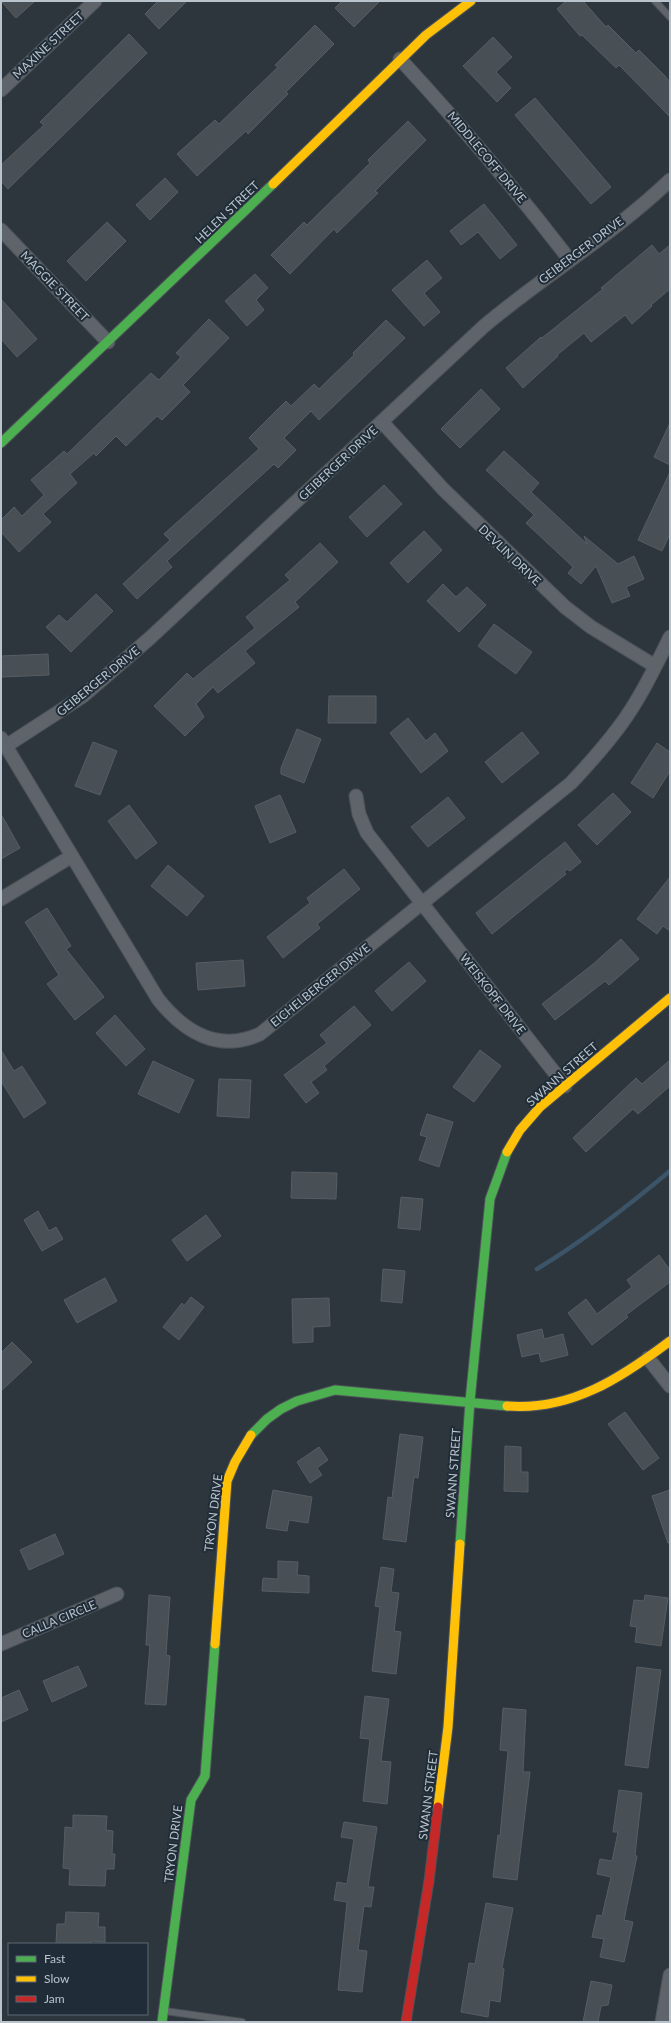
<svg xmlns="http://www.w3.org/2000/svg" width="671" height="2023" viewBox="0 0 671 2023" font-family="Lato,sans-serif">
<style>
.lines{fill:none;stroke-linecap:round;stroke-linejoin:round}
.stream{stroke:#3c5467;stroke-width:4.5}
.building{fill:#484f55;stroke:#565e64}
.lane-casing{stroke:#4c5257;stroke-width:8}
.street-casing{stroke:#4c5257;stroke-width:15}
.fast-casing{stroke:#4c5257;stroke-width:11}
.slow-casing{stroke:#4c5257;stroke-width:11}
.jam-casing{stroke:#4c5257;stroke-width:11}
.lane{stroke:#5e646a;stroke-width:6}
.street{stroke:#5e646a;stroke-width:13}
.fast{stroke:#4caf50;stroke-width:9}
.slow{stroke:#ffc107;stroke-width:9}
.jam{stroke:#c62828;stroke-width:9}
.labels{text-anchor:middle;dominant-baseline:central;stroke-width:4;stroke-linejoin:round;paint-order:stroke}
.street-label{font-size:12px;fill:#b9c3cc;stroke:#202d38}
</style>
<rect width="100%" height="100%" fill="#2d363d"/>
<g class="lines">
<path class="stream" d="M537,1269C584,1241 628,1206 670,1171"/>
</g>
<path class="building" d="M1,1H35L16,18Z
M158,1H187L159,29L145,14Z
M342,1H380L354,27L335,8Z
M566,1H583L606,27L608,25L636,53L639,50L664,75L670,82V117L619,65L616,68L582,35L580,36L557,9Z
M315,25L334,44L286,92L288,94L248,134L246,131L197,176L177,154L215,120L219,124L278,67L275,65Z
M129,34L147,53L8,189L1,181V165L44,125L40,122Z
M493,37L512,57L496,72L511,88L497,102L463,66Z
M535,98L611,187L591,204L515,115Z
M408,121L426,140L375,191L378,193L337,233L334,229L290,274L271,255L304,222L307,225L370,163L368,160Z
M165,178L178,192L150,220L136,205Z
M484,204L517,245L500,259L478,232L461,245L450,231Z
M107,222L126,241L86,281L67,261Z
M652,245L659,254L670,245V289L651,305L652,306L632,324L625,315L591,342L584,333L557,355L558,356L523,388L506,368L541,337L542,338L603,289L601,288Z
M427,260L442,278L424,293L440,312L424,326L392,290Z
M255,274L268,288L256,300L264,310L247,326L225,301Z
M1,299L37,339L17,357L1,339Z
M209,319L229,338L183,385L190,392L162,420L157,416L126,446L116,436L96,456L94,453L70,474L77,483L43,514L51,522L19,552L1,532V520L14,507L22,516L44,495L31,480L64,451L67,454L151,373L159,380L181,357L176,353Z
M386,320L405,338L319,420L311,411L284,438L296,450L278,468L274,464L167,561L172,567L137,599L123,584L170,540L164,534L259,449L249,438L286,401L291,406L314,384L319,389L354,355L353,353Z
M481,389L500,409L460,448L441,429Z
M670,423V465L654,457Z
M504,451L539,483L531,492L587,544L584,536L618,564L634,556L644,579L626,587L630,596L612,603L596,566L581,584L568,573L573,567L526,523L534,515L486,470Z
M670,472V534L662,551L638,540Z
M384,485L402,504L367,537L349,517Z
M424,531L442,550L408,583L390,563Z
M320,543L338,562L295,602L299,607L245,651L255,663L218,693L213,687L196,704L204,717L185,736L154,706L187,673L193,679L255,628L246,617L290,580L285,575Z
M443,584L456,597L467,587L486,605L459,632L427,601Z
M96,594L113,611L71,652L46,627L59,615L67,622Z
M494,624L532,652L516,674L478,646Z
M48,654L49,675L1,677V656Z
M329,696H376V723H328Z
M408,718L426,741L435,733L448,751L421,773L390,733Z
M297,729L321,739L304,783L281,774V768Z
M522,732L539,753L502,783L485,762Z
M93,742L117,751L100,795L75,786Z
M657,743L670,752V771L653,798L631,783Z
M613,793L631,812L597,845L578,825Z
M280,795L296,832L270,843L255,806Z
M448,797L465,818L428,847L411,827Z
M129,805L157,843L136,859L108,821Z
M1,814L20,848L1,859Z
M565,842L581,862L570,871L567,869L564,872L566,874L492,934L476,913Z
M168,865L204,896L187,916L151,886Z
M344,869L360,889L317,924L320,928L283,958L267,937L310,903L307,898Z
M670,877V931L663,926L657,934L637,919Z
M47,908L71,946L66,949L104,997L75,1020L47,984L59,975L25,922Z
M621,939L639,959L609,985L605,981L555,1020L542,1004L592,965Z
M243,960L245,986L198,990L196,963Z
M409,962L426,981L392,1011L375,991Z
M354,1006L371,1025L324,1066L327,1070L311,1082L319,1093L306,1103L284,1075L327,1043L320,1035Z
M115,1015L145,1049L126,1066L96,1033Z
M1,1050L14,1071L22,1066L46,1103L24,1118L1,1081Z
M480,1050L501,1066L474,1102L453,1087Z
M670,1060V1086L638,1114L633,1109L586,1152L573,1138L636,1078L642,1084Z
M153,1061L194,1080L179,1113L138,1094Z
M219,1079L251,1080L249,1118L217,1116Z
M427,1114L453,1122L439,1167L419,1160L427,1137L420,1135Z
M292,1172L337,1173L336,1199L291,1198Z
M401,1197L423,1199L420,1230L398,1228Z
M38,1211L49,1231L56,1227L63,1239L42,1251L24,1220Z
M206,1215L221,1236L187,1261L172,1240Z
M659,1255L670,1270V1282L626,1315L628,1317L592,1345L568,1313L586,1299L597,1314L632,1287L627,1280Z
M383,1269L405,1271L402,1303L381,1301Z
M105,1278L117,1301L77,1323L64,1300Z
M191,1297L204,1307L179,1340L163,1327L182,1303L184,1306Z
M329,1298L330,1326L313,1327V1342L293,1343L292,1299Z
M542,1329L544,1339L563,1334L568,1355L541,1362L539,1353L522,1357L517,1335Z
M12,1342L32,1362L1,1391V1353Z
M625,1412L659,1458L643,1470L608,1424Z
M400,1434L423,1437L418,1478L414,1477L406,1542L383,1539L388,1497L392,1498Z
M505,1446L521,1447V1472H528V1492L504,1491Z
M319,1447L328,1460L317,1468L322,1475L310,1483L297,1462Z
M273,1490L312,1497L308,1523L289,1520L287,1531L266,1528Z
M670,1490V1543H668L652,1496Z
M55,1534L64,1554L29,1570L20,1550Z
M278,1561L298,1562L297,1575L309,1576V1593L262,1591L263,1578L278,1579Z
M381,1567L394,1569L391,1592L399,1593L394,1631L401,1632L396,1674L372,1671L380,1607L375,1606Z
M149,1595L170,1597L166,1655L170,1656L166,1705L145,1704L150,1645H146Z
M645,1595L668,1598L661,1646L635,1642L637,1627L630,1626L634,1600L644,1601Z
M78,1666L87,1686L52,1702L43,1681Z
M637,1667L661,1670L648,1768L625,1765Z
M19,1690L28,1710L1,1722V1698Z
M365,1696L389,1699L381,1761L391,1762L387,1804L363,1801L370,1739L360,1738Z
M503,1708L526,1710L523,1772H530L517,1880L493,1877L498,1835L500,1836L508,1751L500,1750Z
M619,1790L642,1793L635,1855L637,1856L624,1920L633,1922L624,1962L600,1957L604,1939L592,1937L597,1915L602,1916L611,1877L597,1874L600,1859L612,1861L618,1832H613Z
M73,1815L107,1816L106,1830L113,1831L112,1854H115L114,1869H106L105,1886L69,1885L70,1869L63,1868L65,1827L73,1828Z
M344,1822L377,1827L368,1887H374L371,1907L364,1906L358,1950L367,1951L362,1992L338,1990L347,1902L334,1900L337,1882L347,1884L354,1839L341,1837Z
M486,1903L513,1908L502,1968L504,1969L500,2002L490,2000L488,2017L461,2012L469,1963L475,1964Z
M66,1912L99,1913L98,1927H105V1942L91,1941V1944H56L57,1924H65Z
M591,1981L612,1985L608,2005L601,2006L598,2022H583Z"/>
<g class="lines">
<g class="lane-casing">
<path id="lane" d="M655,1L670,17
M165,2011L242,2022"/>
</g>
<g class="street-casing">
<path id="street" d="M400,59C460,124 516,190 569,259
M1,90L95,1
M1,230L108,342
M382,422L443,489L565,607L591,627L655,666
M1,738L158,999C184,1032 218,1053 260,1034L571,783C588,765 604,747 619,727C640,699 655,667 670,637
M6,746L83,696L150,638L483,327C543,276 614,234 670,180
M356,796L359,814L367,833L565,1086
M1,899L72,856
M648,1358L670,1386
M1,1644L117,1594
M662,2022L670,1975"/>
</g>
<g class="fast-casing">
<path id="fast" d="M1,443L273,184
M251,1435L267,1419L281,1409L297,1401L335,1390L507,1406
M460,1544L470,1401L490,1199L507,1152
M162,2022L191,1800L205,1776L215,1644"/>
</g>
<g class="slow-casing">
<path id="slow" d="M273,184L426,35L471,1
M507,1152L520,1130L540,1107L670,998
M507,1406C571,1411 621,1378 670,1341
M215,1644L227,1481L235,1462L251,1435
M438,1807L448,1727L460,1544"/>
</g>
<g class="jam-casing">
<path id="jam" d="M406,2022L429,1881L438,1807"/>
</g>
<use href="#lane" class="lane"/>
<use href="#street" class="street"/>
<use href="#fast" class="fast"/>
<use href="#slow" class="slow"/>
<use href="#jam" class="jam"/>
</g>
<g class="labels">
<g class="street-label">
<text transform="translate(48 45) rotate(-43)">MAXINE STREET</text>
<text transform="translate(487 157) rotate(50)">MIDDLECOFF DRIVE</text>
<text transform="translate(227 212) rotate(-44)">HELEN STREET</text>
<text transform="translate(581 250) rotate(-37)">GEIBERGER DRIVE</text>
<text transform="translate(55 286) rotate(46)">MAGGIE STREET</text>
<text transform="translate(338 463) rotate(-43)">GEIBERGER DRIVE</text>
<text transform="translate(510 555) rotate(44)">DEVLIN DRIVE</text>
<text transform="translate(98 681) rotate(-39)">GEIBERGER DRIVE</text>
<text transform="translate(320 985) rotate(-39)">EICHELBERGER DRIVE</text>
<text transform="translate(493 994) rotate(52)">WEISKOPF DRIVE</text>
<text transform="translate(562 1074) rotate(-41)">SWANN STREET</text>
<text transform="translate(453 1473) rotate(-86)">SWANN STREET</text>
<text transform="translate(213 1513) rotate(-83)">TRYON DRIVE</text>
<text transform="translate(59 1619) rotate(-23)">CALLA CIRCLE</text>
<text transform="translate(428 1795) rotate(-83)">SWANN STREET</text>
<text transform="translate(173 1844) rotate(-83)">TRYON DRIVE</text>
</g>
</g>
<rect width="671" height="2023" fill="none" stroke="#b9c3cc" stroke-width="4"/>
<rect x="8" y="1943" width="140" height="72" fill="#202d38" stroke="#5d6973"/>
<rect x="16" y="1956" width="20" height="6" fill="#4caf50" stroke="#5d6973"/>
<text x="44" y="1963" font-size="12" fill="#b9c3cc">Fast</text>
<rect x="16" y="1976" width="20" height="6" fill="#ffc107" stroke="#5d6973"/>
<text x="44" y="1983" font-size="12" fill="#b9c3cc">Slow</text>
<rect x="16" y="1996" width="20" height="6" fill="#c62828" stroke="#5d6973"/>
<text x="44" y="2003" font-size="12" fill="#b9c3cc">Jam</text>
</svg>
